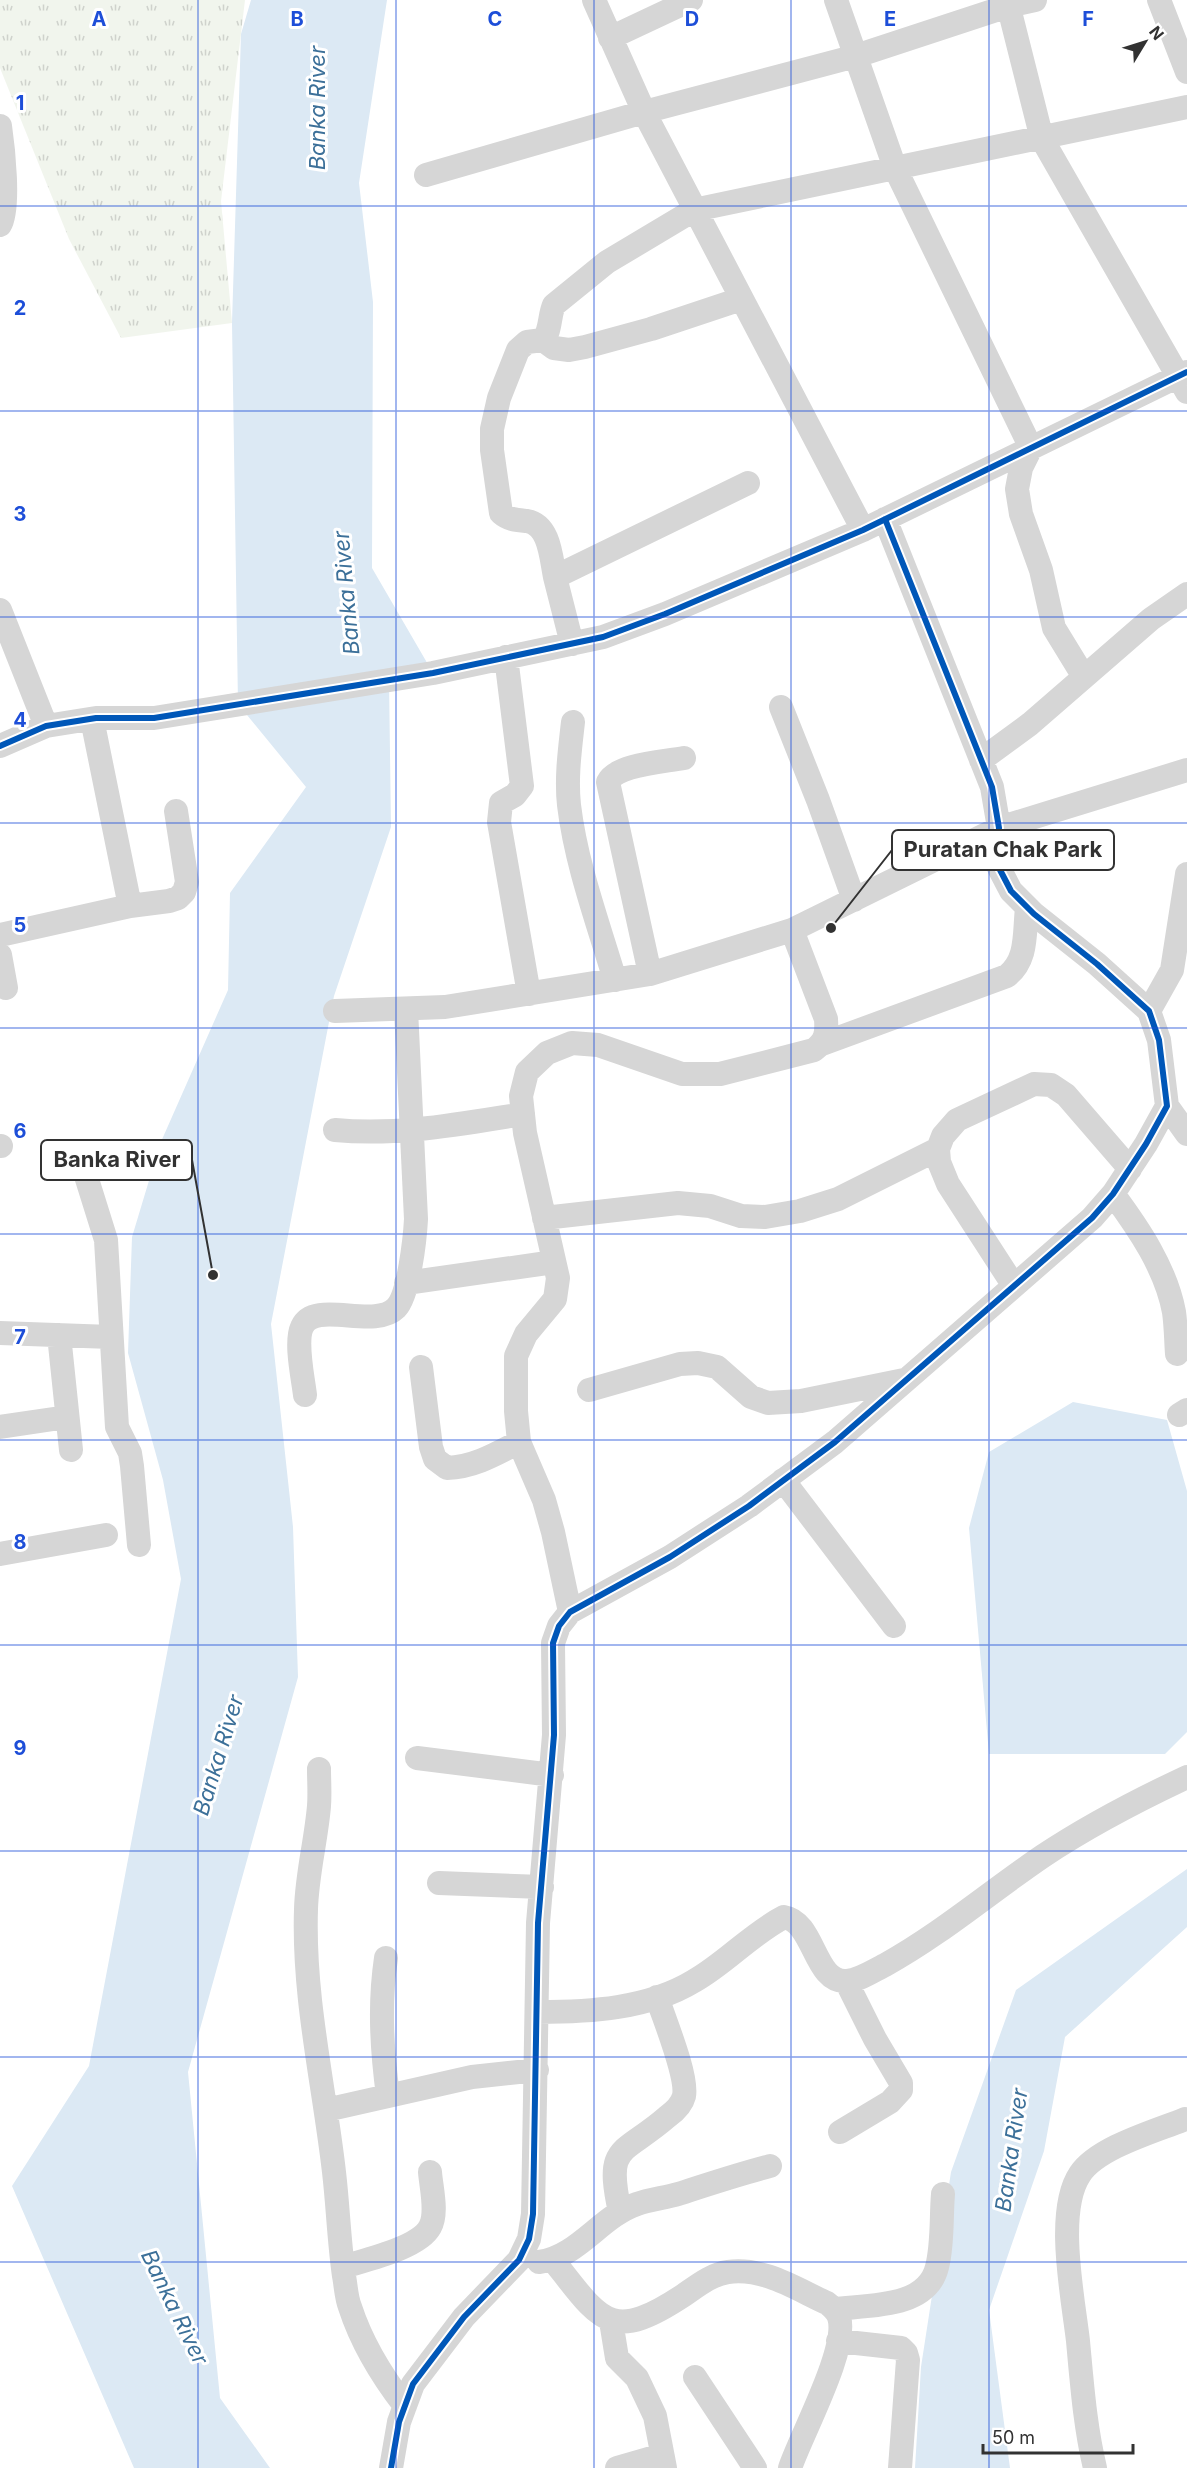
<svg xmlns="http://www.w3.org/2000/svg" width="1187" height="2468" viewBox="0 0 1187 2468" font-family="Inter,sans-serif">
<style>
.park{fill:url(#park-tufts)}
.water{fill:#dce9f4}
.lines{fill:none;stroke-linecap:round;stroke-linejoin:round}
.minor{stroke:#d6d6d6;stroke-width:24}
.cycleway-casing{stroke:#fff;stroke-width:10}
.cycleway{stroke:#0057b8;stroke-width:6}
.grid{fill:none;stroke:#1d4ed8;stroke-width:1.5;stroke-opacity:0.55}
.labels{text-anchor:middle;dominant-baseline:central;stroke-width:6;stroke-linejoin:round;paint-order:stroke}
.water-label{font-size:22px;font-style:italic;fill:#3c7099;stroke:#fff}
.grid-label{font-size:20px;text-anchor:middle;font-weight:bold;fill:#1d4ed8;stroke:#fff;stroke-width:6;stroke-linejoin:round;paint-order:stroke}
.leader{fill:none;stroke:#323232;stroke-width:2}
.callout-dot{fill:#323232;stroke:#fff;stroke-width:2}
.callout{fill:#fff;stroke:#323232;stroke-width:2}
.callout-label{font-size:22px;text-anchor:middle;font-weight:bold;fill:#323232}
</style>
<defs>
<pattern id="park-tufts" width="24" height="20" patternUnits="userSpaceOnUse" patternTransform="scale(1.5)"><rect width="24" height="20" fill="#f1f5ed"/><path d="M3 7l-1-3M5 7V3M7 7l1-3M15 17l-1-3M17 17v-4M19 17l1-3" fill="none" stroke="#cfd2cc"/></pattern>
</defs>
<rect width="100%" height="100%" fill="#fff"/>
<path class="park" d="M0,0H245L221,201L232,323L121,338L69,239L0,68Z"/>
<path class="water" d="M251,0H387L359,183L373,302L372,568L433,673L389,680L391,827L334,996L271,1324L293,1527L298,1677L188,2072L220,2398L270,2468H134L12,2186L89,2066L181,1579L163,1480L128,1353L132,1237L160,1144L228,990L230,893L306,787L238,704L232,323L241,34Z
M1073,1402L1167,1420L1187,1491V1732L1165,1754H989L969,1528L989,1452Z
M1187,1869V1927L1065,2037L1044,2151L989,2310L1010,2468H915L921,2367L951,2172L1016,1990Z"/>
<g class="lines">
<path class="minor" d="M594,0L644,112L863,530
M836,0L895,168L1031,448L1021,468L1017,489L1021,514L1041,570L1054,628L1084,677
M1007,0L1042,139L1187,392
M1159,0L1187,72
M610,38L691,0
M0,126C3,146 10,209 0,225
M426,175L644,112L856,56L1008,6L1035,0
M543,340L554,348L569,350L585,347L651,329L741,299
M555,577C551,558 550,525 527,521C517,520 509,520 501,513L492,450V429L499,398L518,350L527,342L543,340C551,331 549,316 554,305L607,262L694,210L1187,107
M0,610L46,726
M572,644L555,577L748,483
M506,657L522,786L515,795L501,803L499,822L529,994
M781,707L818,800L854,900
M92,719L130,906
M573,722C570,749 566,777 569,805C576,864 598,923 615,980
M0,746L46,726L96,718H154L433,673L603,637L665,614L863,530L1187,372
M981,760L1030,724L1151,619L1187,594
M0,935L130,906L169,901L178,898L184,892L187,882L176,811
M0,955L6,988
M650,974L608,782C617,764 664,762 684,758
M335,1011L445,1007L650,974L792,930L999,828L1187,770
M1149,1011L1172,970L1187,874
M822,1044L1007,976C1028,959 1024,934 1027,908
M1167,1106L1187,1134
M335,1130C399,1136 460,1124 523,1114
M0,1146H1
M81,1160L106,1240L117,1427L130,1453L132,1466L139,1545
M1113,1194C1139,1229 1166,1269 1174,1312C1176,1326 1176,1340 1177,1354
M544,1218L678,1203L710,1206L741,1216L765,1217L800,1211L838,1199L938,1149
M406,1283L554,1262
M1014,1286L948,1184L939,1162L938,1149L943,1136L957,1120L1034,1084L1051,1085L1066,1095L1130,1169
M0,1333L111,1337
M59,1335L71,1450
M421,1367L431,1447L435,1459L447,1468C474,1467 496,1454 519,1442
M589,1390L680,1364L698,1363L717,1367L751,1397L768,1403L801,1401L904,1380
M305,1395C303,1378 295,1342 302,1327C314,1299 374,1330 396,1308C409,1295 415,1238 416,1219L406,1009
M1179,1415L1187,1410
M0,1427L67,1417
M783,1480L894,1626
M0,1554L106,1535
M570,1612L553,1532L544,1500L519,1442L516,1411V1356L526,1334L555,1299L558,1278L525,1133L521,1096L527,1072L547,1053L572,1043L598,1045L682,1074H720L814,1050C826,1041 827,1033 826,1019L792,930
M417,1758L552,1775
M319,1769C319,1781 320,1794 319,1806C316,1841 307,1874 306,1909C303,1998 324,2084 334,2172C338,2206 339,2241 344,2276C346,2286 346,2297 350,2307C362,2344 381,2375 405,2406
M439,1883L542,1887
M386,1958C379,2005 382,2050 388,2096
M538,2012C589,2012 648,2009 694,1981C726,1963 751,1934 784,1917C815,1922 814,1984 847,1981C860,1980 873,1971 885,1965C941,1934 990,1892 1043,1856C1088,1826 1138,1800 1187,1777
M326,2110L472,2077L537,2070
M840,2132L890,2102L901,2090V2083L875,2039L846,1981
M620,2212C605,2143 622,2156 667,2117C674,2112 682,2104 684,2096C688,2076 664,2019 657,1997
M553,2260C601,2321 610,2344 684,2295C697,2286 712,2274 728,2272C764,2267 796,2289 827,2303C832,2307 837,2311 839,2317C849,2348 801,2435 790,2468
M539,2262C578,2257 601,2216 637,2204C650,2199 665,2198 678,2194C709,2184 739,2174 770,2166
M343,2267C365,2260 419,2248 430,2227C438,2213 431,2187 430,2172
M834,2309C867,2305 927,2309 937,2267C943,2244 941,2217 943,2194
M611,2321L617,2358L637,2378L655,2416L665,2468
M838,2341L901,2348L906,2353L908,2360L900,2468
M695,2377L755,2468
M391,2468L399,2422L413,2384L464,2317L519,2260L529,2239L533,2214L538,1923L554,1735L553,1643L559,1626L570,1612L670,1557L749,1506L835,1442L1092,1218L1113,1194L1146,1144L1167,1106L1159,1040L1149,1011L1097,964L1034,914L1011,891L999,868L997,848L999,828L992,787L885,519
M617,2468L662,2455
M1095,2468C1085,2426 1082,2384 1078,2341C1073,2297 1055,2211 1080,2174C1098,2147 1156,2131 1185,2119"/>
<g class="cycleway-casing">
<path id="cycleway" d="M0,746L46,726L96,718H154L433,673L603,637L665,614L863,530L1187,372
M391,2468L399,2422L413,2384L464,2317L519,2260L529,2239L533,2214L538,1923L554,1735L553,1643L559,1626L570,1612L670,1557L749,1506L835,1442L1092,1218L1113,1194L1146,1144L1167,1106L1159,1040L1149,1011L1097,964L1034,914L1011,891L999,868L997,848L999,828L992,787L885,519"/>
</g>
<use href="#cycleway" class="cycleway"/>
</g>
<path class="grid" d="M198,0V2468M396,0V2468M594,0V2468M791,0V2468M989,0V2468M0,206H1187M0,411H1187M0,617H1187M0,823H1187M0,1028H1187M0,1234H1187M0,1440H1187M0,1645H1187M0,1851H1187M0,2057H1187M0,2262H1187"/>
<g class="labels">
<g class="water-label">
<text transform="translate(317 108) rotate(-90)">Banka River</text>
<text transform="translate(346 593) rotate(-95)">Banka River</text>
<text transform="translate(218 1755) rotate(-73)">Banka River</text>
<text transform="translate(1011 2150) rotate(-82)">Banka River</text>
<text transform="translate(175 2307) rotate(64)">Banka River</text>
</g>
</g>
<g class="grid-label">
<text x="99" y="26">A</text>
<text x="297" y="26">B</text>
<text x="495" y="26">C</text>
<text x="692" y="26">D</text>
<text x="890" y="26">E</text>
<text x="1088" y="26">F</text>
<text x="20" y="110">1</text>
<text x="20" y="315">2</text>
<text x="20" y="521">3</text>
<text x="20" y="727">4</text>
<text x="20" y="932">5</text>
<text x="20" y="1138">6</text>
<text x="20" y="1344">7</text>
<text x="20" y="1549">8</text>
<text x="20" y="1755">9</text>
</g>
<path class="leader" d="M831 928L892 850M213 1275L192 1160"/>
<g class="callout-dot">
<circle cx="831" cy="928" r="6"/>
<circle cx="213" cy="1275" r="6"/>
</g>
<g class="callout">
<rect x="892" y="830" width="222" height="40" rx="6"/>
<rect x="41" y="1140" width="151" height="40" rx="6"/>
</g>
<g class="callout-label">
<text x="1003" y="857">Puratan Chak Park</text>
<text x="117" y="1167">Banka River</text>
</g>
<g transform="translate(1145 42) rotate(52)" stroke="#ffffff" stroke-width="4.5" paint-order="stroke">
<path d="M0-4.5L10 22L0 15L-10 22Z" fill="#323232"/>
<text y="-9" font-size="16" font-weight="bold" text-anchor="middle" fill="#323232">N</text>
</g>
<path d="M983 2444v9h150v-9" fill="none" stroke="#323232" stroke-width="3"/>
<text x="992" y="2444" font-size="18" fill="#323232" stroke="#ffffff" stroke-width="4.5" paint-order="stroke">50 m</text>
</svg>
